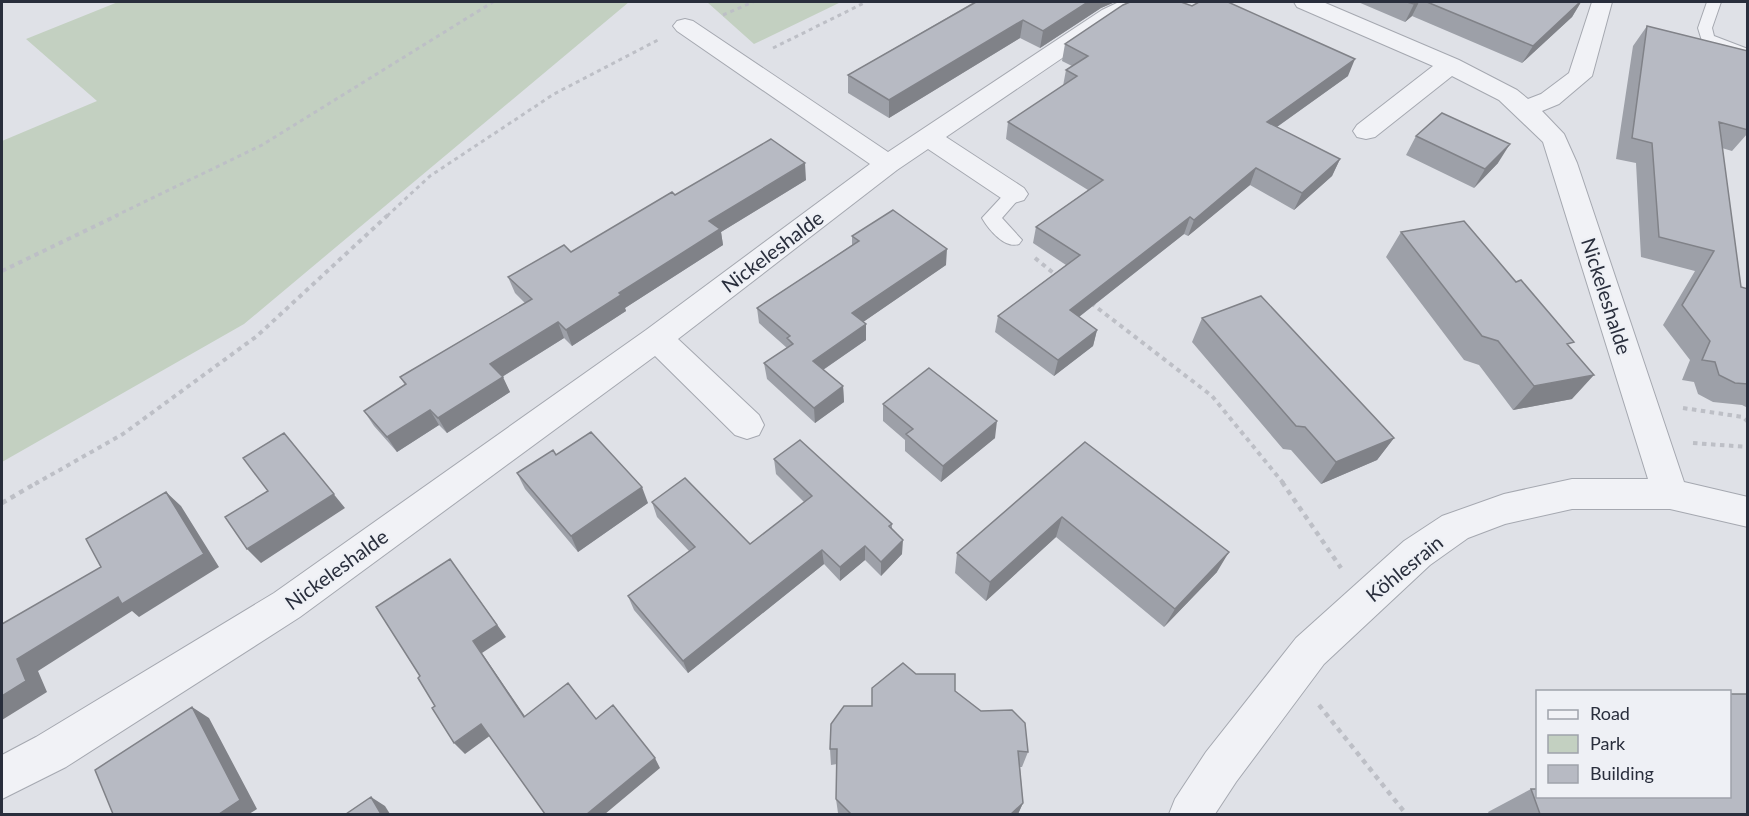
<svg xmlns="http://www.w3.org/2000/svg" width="1749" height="816" viewBox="0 0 1749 816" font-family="Lato,sans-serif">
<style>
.green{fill:#c3d0c1}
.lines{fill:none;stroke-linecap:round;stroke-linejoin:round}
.service-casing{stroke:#a5a8b0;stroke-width:2}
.minor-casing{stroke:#a5a8b0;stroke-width:2}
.path-far2{stroke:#bdbfc6;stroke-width:3;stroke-dasharray:4 4;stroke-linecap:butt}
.path-far1{stroke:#bdbfc6;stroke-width:4;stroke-dasharray:4.5 4.5;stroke-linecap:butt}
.path{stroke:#bdbfc6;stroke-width:4.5;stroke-dasharray:5 5;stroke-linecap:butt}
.service{fill:#f1f2f6;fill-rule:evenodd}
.minor{fill:#f1f2f6;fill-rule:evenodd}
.wall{fill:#9da0a8}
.shaded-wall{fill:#808288}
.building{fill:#b7bac3;stroke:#808288;stroke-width:1.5}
.labels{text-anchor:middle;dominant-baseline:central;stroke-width:4.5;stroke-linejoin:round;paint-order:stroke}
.street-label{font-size:20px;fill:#292e3c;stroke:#eef0f5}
</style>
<rect width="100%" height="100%" fill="#dfe1e7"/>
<path class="green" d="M118,2H629L244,324L2,462V141L97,101L26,39Z
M707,2H841L754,44Z"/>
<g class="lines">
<g class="service-casing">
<path id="service" d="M1707,2H1721L1712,28L1714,36L1748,49V58L1720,50L1702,41L1698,28Z
M1014,188L1020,190L1023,194L1002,218L1022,240L1019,244C1005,249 989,230 982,218L1008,190Z"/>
</g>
<g class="minor-casing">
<path id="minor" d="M1119,2H1147L1144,7L1118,20L946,137L1024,188L1028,194L1024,200L1014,203L1004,200L928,149L897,170L678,339L759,415L764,425L759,435L747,439L735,435L655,356L300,617L66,767L2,799V755L36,737L274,593L646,330L870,164L677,31L673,26L677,21L685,19L693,21L888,152L1102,10Z
M1294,2H1323L1459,60L1517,90L1528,99L1541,94L1569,73L1592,2H1612L1592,76L1559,104L1542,111L1564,134L1577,163L1684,482L1748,497V527L1670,509H1572L1505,524L1468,538L1430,565L1324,664L1236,782L1215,814H1169L1175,799L1206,752L1296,638L1404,541L1442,516L1504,494L1572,479H1648L1543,142L1499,100L1452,76L1375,137L1366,139L1357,137L1353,131L1357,125L1433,66L1297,7Z"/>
</g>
<path class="path-far2" d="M723,15L753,2
M773,48L866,2
M115,216L262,145L493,2
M387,216L430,176L554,94L658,40"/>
<path class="path-far1" d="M1035,258L1057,276
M2,271L118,215
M1091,303L1212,396L1284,484
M1683,408L1743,417L1748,422
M1693,443L1748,447
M35,484L123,434L257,336L388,215"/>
<path class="path" d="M1282,482L1341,568
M2,503L38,482
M1319,705L1406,814"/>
<use href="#service" class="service"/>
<use href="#minor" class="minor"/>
</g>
<path class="wall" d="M974,2H1115L1101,8L1040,48L1020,38L889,118L848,93V75Z
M1358,2H1581L1572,17L1522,63L1412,16L1405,22Z
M1647,26L1748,51V133L1732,151L1722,148L1741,287L1748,289V408L1742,405L1713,402L1698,394L1694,382L1682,380L1690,360L1663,325L1695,271L1641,257L1636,163L1616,159L1633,46Z
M1065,44L1348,76L1277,127L1340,159L1332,176L1294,210L1250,185L1188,236L1184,234L1079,317L1097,330L1093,346L1054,376L995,332L998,316L1066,265L1033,243L1036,227L1088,190L1006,139L1008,122L1063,86L1066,70L1072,66L1062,61Z
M1416,136L1498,163L1474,188L1406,155Z
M806,180L721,232L723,245L625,308L626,311L572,346L564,338L502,377L510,392L447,433L439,425L397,452L374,426L364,411L405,385L400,377L525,303L515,293L508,277L571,252L675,195Z
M1401,232L1570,347L1572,399L1513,410L1479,365L1464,360L1386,257Z
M852,236L946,265L863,322L866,340L823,370L843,386L844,402L815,423L767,379L764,363L787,348L759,323L757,308L852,245Z
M1202,318L1394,438L1377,460L1321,484L1291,450L1283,449L1192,342Z
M883,404L995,438L941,482L905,451V440L883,421Z
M1085,442L1217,572L1164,627L1056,537L986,601L955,573L957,553Z
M556,455L648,503L578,552L525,489L517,473Z
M774,459L892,524V529L902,554L881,576L865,560L840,581L824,564L688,673L634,610L628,596L689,551L657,517L652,502L750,544L804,502L776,474Z
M916,674L955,691L1028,752L1022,767H1020L1023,803L1018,814H839L838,813L836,799L837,764L831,765L830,749L872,706Z
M1538,788V796L1748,814H1489L1488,812L1531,789H1535Z"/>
<path class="shaded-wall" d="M1088,2H1115L1101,8L1040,48L1043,31Z
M1417,2H1419L1412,16L1405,22L1414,4Z
M1580,2H1581L1572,17L1522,63L1533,46Z
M1023,20L1020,38L889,118V100Z
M1355,59L1348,76L1260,139L1267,122Z
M1510,144L1498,163L1474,188L1485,169Z
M1340,159L1332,176L1294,210L1302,193Z
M805,163L806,180L721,232L723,245L625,308L626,311L572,346L566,330L619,293L709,221Z
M1256,168L1250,185L1188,236L1194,220Z
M1190,217L1184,234L1066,327L1070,310Z
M947,249L946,265L853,329L852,313Z
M558,322L564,338L497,380L490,364Z
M866,324V340L814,376L813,361Z
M1097,330L1093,346L1054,376L1058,360Z
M1594,375L1572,399L1513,410L1534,386Z
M503,377L510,392L447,433L438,418Z
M843,386L844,402L815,423L814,408Z
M430,410L439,425L397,452L387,437Z
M997,421L995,438L941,482L943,466Z
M284,433L345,508L261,563L247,549L334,494Z
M1394,438L1377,460L1321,484L1336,462Z
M642,487L648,503L578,552L571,536Z
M166,492L181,506L219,567L139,617L132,611L38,671L47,692L2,720V696L17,659L118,597Z
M1062,517L1056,537L986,601L990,582Z
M903,540L902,554L881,576V562Z
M865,546V560L840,581V567Z
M822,550L824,564L688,673L683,661Z
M1229,552L1217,572L1164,627L1175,609Z
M450,559L506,637L482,653L533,728L524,717L473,641Z
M192,707L209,718L257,809L249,814H219Z
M481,724L491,735L465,754L454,743Z
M655,758L660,768L605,814H587Z
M371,797L385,806L390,814H381Z
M1023,803L1018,814H1011Z"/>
<path class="building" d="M976,2H1088L1043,31L1023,20L889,100L848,75Z
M1130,2H1181L1192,6L1199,2H1228L1355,59L1267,122L1340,159L1302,193L1256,168L1194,220L1190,217L1070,310L1097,330L1058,360L998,316L1080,255L1036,227L1103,180L1008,122L1077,76L1066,70L1088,56L1065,44L1123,5Z
M1407,2H1417L1414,4Z
M1427,2H1580L1533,46Z
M1647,26L1748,51V130L1719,122L1741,287L1748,289V384L1735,383L1719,375L1715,362L1702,360L1710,341L1682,305L1714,251L1659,237L1652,143L1632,138Z
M1442,113L1510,144L1485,169L1416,136Z
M771,139L805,163L709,221L720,229L619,293L621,295L566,330L558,322L490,364L503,377L438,418L430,410L387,437L364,411L406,384L400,377L532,299L508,277L564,245L571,252L672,192L675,195Z
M893,210L947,249L852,313L866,324L813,361L843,386L814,408L764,363L793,344L787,338L790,336L757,308L859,241L852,236Z
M1464,221L1516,282L1521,280L1574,342L1567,344L1594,375L1534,386L1498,341L1482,336L1401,232Z
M1261,296L1394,438L1336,462L1305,427L1296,426L1202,318Z
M929,368L997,421L943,466L906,434L913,429L883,404Z
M591,432L642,487L571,536L517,473L553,450L556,455Z
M284,433L334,494L247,549L225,517L268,491L243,458Z
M800,440L892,524L889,526L903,540L881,562L865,546L840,567L822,550L683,661L628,596L695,547L652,502L685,478L750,544L812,496L774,459Z
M1085,442L1229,552L1175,609L1062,517L990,582L957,553Z
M166,492L204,554L122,604L118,597L17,659L26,681L2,696V624L101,567L86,539Z
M450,559L497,625L473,641L524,717L568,683L596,719L613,705L655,758L587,814H545L481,724L454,743L432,708L435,706L418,678L420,676L376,607Z
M903,663L916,674H955V691L981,711L1012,710L1025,723L1028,752L1018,751L1023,803L1011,814H851L836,799L837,749H830L831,724L844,706H872V688Z
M1730,694H1748V814H1540L1531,789H1538V796H1730Z
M192,707L240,800L219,814H113L95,770Z
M371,797L381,814H346Z"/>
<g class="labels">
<g class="street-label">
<text transform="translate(772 251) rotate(-37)">Nickeleshalde</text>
<text transform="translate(1607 296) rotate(72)">Nickeleshalde</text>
<text transform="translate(1404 568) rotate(-39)">Köhlesrain</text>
<text transform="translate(336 569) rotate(-36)">Nickeleshalde</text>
</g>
</g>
<rect width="1749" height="816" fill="none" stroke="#292e3c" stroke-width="6"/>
<rect x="1536" y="690" width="195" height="108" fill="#eef0f5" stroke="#9fa2ab" stroke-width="1.5"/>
<rect x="1548" y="710" width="30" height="9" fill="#f1f2f6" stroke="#9fa2ab" stroke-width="1.5"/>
<text x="1590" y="720" font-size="18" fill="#292e3c">Road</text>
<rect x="1548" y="735" width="30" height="18" fill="#c3d0c1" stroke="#9fa2ab" stroke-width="1.5"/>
<text x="1590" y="750" font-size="18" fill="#292e3c">Park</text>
<rect x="1548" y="765" width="30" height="18" fill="#b7bac3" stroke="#9fa2ab" stroke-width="1.5"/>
<text x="1590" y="780" font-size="18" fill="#292e3c">Building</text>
</svg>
